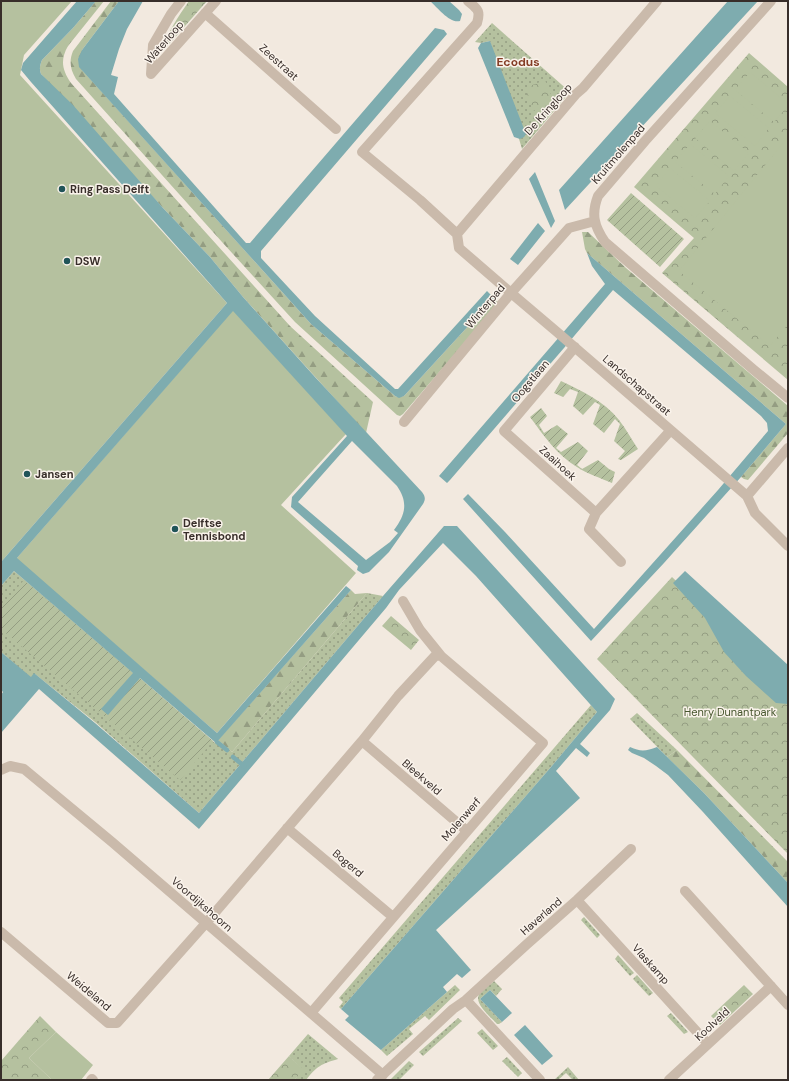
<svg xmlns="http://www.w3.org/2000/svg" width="789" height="1081" viewBox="0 0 789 1081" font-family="'DM Sans',sans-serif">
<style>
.grass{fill:url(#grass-dots)}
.forest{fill:url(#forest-firs)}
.park{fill:url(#park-crowns)}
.garden{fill:url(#garden-furrows)}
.pitch{fill:#b5c19f}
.water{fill:#7eacaf;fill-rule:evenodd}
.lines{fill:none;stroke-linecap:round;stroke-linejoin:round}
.stream{stroke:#7eacaf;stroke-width:4.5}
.minor{stroke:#cabaab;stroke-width:10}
.poi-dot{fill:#205459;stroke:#faf3eb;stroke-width:1.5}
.labels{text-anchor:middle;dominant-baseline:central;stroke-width:3;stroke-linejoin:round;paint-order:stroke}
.street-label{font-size:11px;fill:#382e2a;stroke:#faf3eb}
.poi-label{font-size:11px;font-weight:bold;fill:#382e2a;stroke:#faf3eb;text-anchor:start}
.park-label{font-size:11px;fill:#47562e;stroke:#faf3eb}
.neighbourhood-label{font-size:12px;font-weight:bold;fill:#853d25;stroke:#faf3eb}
</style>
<defs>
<pattern id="grass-dots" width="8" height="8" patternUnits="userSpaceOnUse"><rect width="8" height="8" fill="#b5c19f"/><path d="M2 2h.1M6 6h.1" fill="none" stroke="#949d82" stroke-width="1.8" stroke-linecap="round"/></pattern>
<pattern id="forest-firs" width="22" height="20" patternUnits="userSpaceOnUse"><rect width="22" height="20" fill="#b5c19f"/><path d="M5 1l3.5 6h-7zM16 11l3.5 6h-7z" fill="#949d82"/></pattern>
<pattern id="park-crowns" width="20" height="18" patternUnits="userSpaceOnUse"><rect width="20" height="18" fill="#b5c19f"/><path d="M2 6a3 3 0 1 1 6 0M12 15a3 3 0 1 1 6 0" fill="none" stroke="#949d82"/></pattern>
<pattern id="garden-furrows" width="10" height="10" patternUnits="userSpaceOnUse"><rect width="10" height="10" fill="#b5c19f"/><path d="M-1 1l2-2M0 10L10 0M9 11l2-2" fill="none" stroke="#949d82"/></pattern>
</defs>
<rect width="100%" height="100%" fill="#f2e9df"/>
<path class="grass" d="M492,23L570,92L522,149L490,41L481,43L475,42Z
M14,571L215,743L218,740L232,752L367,593L383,596L199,813L95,722L35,674L31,678L1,652V586Z
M591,705L597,712L551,767L341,1009L339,1007L343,1002L339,998Z
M637,713L677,750L667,757L630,719Z
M584,917L600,935L597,938L581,920Z
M618,955L634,973L630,976L615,959Z
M637,975L653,993L649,996L633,979Z
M494,981L502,989L496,996L490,990L480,999L502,1022L499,1024H497C491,1017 472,1003 480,993C483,989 490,985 494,981Z
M455,985L460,990L429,1020L425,1016L409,1029L413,1034L387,1056L381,1050Z
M671,1013L688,1032L684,1034L667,1016Z
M458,1018L462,1021L423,1056L419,1052Z
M482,1029L498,1046L493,1050L477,1033Z
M308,1034L338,1059C321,1064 317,1066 306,1080H294L303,1070L289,1056Z
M507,1057L522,1073L518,1077L502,1061Z
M409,1061L414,1065L399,1080H390Z
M568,1067L579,1080H573L566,1073L558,1080H554Z"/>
<path class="forest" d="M96,1H104L68,46C60,60 62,70 71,83L290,326L373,402L366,433L243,297L210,257L163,208L41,74C39,69 40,65 42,60L73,28Z
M111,1H119L82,50V70L311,324L395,396L397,397L404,396L494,298L499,303L403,414L400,416L397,415L295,322L222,242L76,79C70,69 69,61 73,51Z
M582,232H588L626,268L788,406V433L748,480L744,479L741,477L786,424L587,253L585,249Z
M351,590L355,594L367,593L232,752L218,740Z
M677,750L788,862V883L704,793L667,757Z"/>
<path class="park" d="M189,1H207L163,51C166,33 179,16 189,1Z
M749,53L788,87V380L662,273L694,238L634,187Z
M545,80L554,102L533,111L525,88Z
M672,577L788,688V854L597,659Z
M391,616L419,640L411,650L382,626Z
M744,985L753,994L720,1025L711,1016Z
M40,1016L56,1032L29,1058L52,1080H1V1061Z
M289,1056L304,1070L294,1080H268Z"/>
<path class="garden" d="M631,193L684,239L660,267L607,220Z
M561,381C582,391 604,401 619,420C626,429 632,440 638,449L621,460L618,459L625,451L614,441L620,424L615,419L604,433L593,424L600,405L595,402L583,415L573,406L578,392L570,389L563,397L554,393Z
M541,408L547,416L539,425L544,433L557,425L568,434L556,448L561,452L578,442L588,451L577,465L582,469L598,460L609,469L615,472L612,483C601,478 587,474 577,467C557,455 544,436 530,417Z
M24,580L133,673L101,708L108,714L140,678L213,741L180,780L1,629V607Z"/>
<path class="pitch" d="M1,1H72L24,55L20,75L227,303L1,562Z
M750,72L788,104V106L774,122L735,90Z
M730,96L769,128L755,146L715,113Z
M710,121L749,153L734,171L695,138Z
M788,137V324L770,346L679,271Z
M690,144L729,176L715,194L675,162Z
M670,168L710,201L695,218L656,186Z
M233,310L346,434L281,505L356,573L217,733L16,559Z
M56,1032L93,1065L81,1080H52L29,1058Z"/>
<path class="water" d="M77,1H96L73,28L42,60C40,65 39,69 41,74L73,105L163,208L210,257L243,297L315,377L422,492C425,496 426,499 423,504L389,552L369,572L363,574L357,570L358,566L291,507L292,497L347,436L233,311L17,558L217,733L346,586L351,590L216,743L140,678L108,715L101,709L133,673L14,571L1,586V562L227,303L31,82L21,70L23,63ZM352,441L397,486C408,502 406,514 394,530L398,533L390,542L366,560L298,502Z
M119,1H143L127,29L119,49L111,75L118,77L114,94L246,243H250L435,28L444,30L447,34L261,251V258L315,316L395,389H398L487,291L494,298L404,396L399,398L395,396L311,324L79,67L78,59L82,50Z
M430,1H449L459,10L462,14L460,21C450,24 438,8 430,1Z
M728,1H758L565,210L559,190Z
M490,41L526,134L524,137L520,139L514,137L478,48L481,43Z
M535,172L555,221L551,228L529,179Z
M538,223L545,231L518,265L510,259Z
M587,253L786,424L741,477L664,563L591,641L463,499L468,494L505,532L594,629L718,490L768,431L767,423L761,416L613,290L564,348L450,480L447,483L439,476L605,284L592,266Z
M444,526H457L615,699L610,710L580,744L590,753L587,757L576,748L556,771L580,798L436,930L471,970L462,978L457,974L443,987L447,992L381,1050L345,1020L349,1016L341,1009L551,767L597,712L476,576L443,543L399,590L386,608L199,829L39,689L1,733V695L3,692L1,690V652L31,677L34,673L95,723L199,813L383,596Z
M685,571L788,665V704L776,703L746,676L724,652L705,618L673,583Z
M630,747C641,752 646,751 657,747L704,793L788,883V907L703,812L668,775L656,766L644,758L632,753L628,750Z
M490,990L512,1013L502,1022L480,999Z
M525,1025L553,1056L542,1065L514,1035Z"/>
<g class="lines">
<path class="stream" d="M217,742L227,750
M233,757L244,766"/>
<path class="minor" d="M468,1C477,9 481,10 477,23L362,152L420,200L457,234L459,248L511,293L557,332L747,496L755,513L788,546
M771,1L645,141L598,196C591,214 594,226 605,242L754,370L788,398
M205,13L336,129
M151,74L216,1
M151,74L153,45L171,14L181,1
M457,234L576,94L583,88L657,1
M575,347L504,431L596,513L670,431
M404,422L511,293L569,228L595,221
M747,496L788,448
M596,513L589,529L621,562
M403,601L420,630L441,656
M362,741L467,831
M1,770L10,766L24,769L112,842L383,1075
M287,828L393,917
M685,891L788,1005
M577,900L708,1044
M1,932L108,1023H117L206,923L362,741L398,696L436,655L441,656L543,743L311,1013
M466,1000L540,1080
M91,1080L92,1079L93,1080
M377,1080L453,1009L466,1000L526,945L577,900L631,849
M669,1080L771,986"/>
</g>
<g class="poi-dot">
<circle cx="62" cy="189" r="4"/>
<circle cx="67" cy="261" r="4"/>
<circle cx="27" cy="474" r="4"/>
<circle cx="175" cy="529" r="4"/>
</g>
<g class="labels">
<g class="street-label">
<text transform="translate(164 42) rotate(-49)">Waterloop</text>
<text transform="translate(279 62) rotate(42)">Zeestraat</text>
<text transform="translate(548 109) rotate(-48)">De Kringloop</text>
<text transform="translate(618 154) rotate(-49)">Kruitmolenpad</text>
<text transform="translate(485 306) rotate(-50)">Winterpad</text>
<text transform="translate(530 381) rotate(-50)">Oogstlaan</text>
<text transform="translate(637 385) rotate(41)">Landschapstraat</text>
<text transform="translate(558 463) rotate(42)">Zaaihoek</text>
<text transform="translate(422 777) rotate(41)">Bleekveld</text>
<text transform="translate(461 819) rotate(-49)">Molenwerf</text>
<text transform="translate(348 863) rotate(40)">Bogerd</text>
<text transform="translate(202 904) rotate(41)">Voordijkshoorn</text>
<text transform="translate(541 916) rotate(-41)">Haverland</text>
<text transform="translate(651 964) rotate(48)">Vlaskamp</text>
<text transform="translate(89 991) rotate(40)">Weideland</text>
<text transform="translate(712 1024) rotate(-43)">Koolveld</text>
</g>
<g class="poi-label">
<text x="70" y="189">Ring Pass Delft</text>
<text x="75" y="261">DSW</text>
<text x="35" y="474">Jansen</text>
<text x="183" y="523">Delftse<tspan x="183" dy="13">Tennisbond</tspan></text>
</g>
<g class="park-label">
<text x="730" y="712">Henry Dunantpark</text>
</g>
<g class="neighbourhood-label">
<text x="518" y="62">Ecodus</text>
</g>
</g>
<rect width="789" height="1081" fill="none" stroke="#382e2a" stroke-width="4"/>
</svg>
